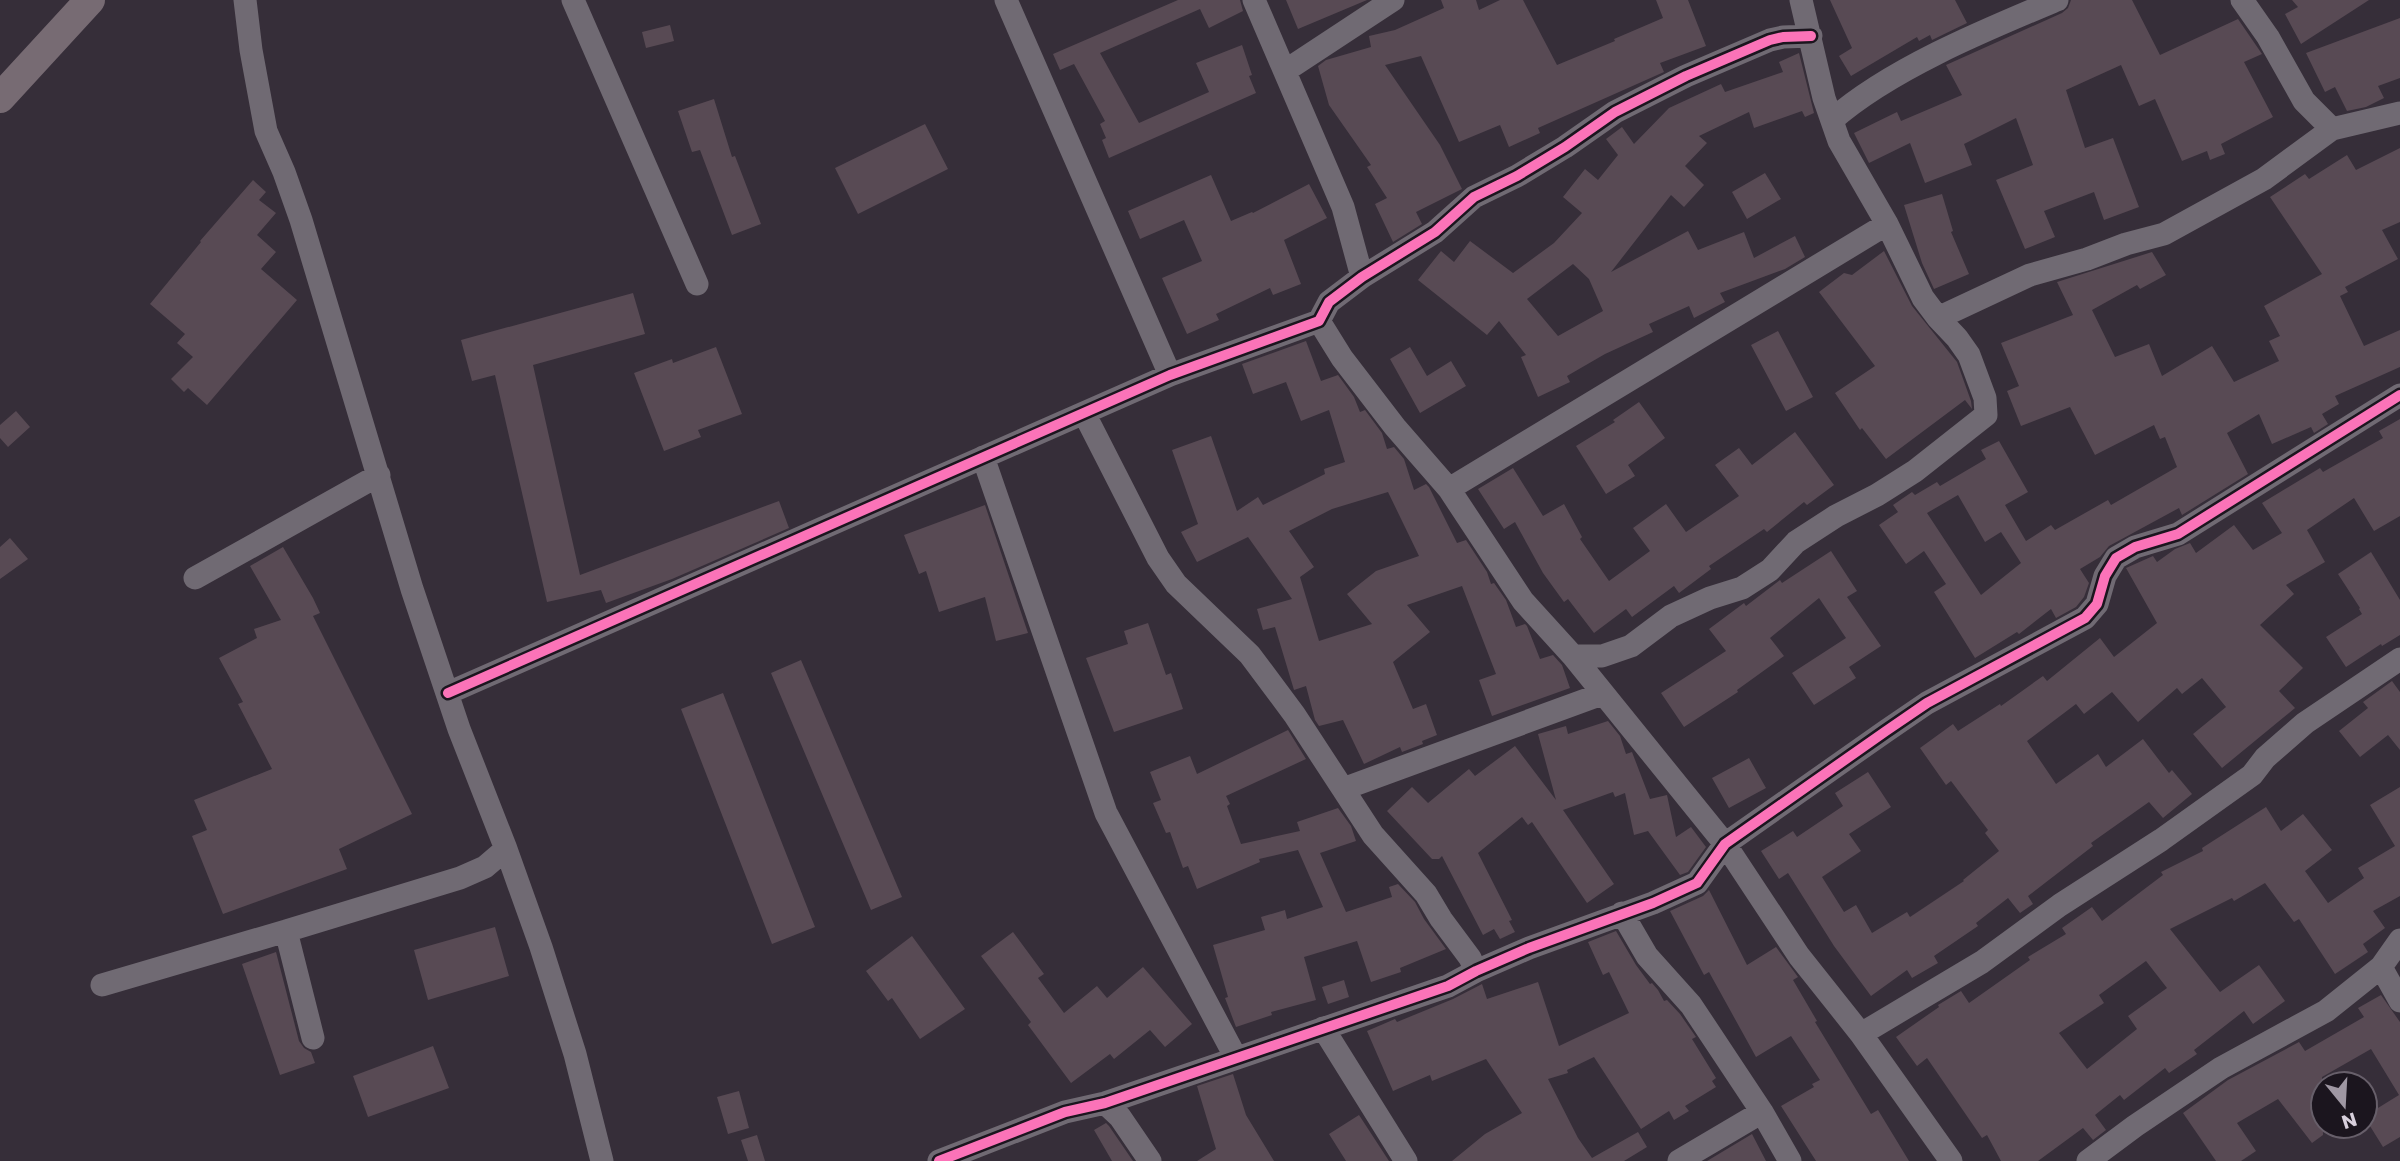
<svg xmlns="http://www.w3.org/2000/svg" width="2400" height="1161" viewBox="0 0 2400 1161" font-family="Poppins,sans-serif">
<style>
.building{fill:#584a54;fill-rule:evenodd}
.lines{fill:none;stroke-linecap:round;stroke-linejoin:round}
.minor{stroke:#706a73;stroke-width:23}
.major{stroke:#776b73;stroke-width:30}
.cycleway-casing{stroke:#1b151e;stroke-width:15}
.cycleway{stroke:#fb73b8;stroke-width:10}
</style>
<rect width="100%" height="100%" fill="#362e39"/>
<path class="building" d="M1178,0H1240L1243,11L1209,28L1200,9L1100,53L1139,123L1209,92L1196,63L1242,45L1252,75L1249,76L1256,93L1109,158L1102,140L1106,138L1100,124L1105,121L1074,64L1060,70L1053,54Z
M1286,0H1367L1298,29Z
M1441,0H1476L1479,10L1500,0H1523L1557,65L1615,41L1614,39L1663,18L1656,0H1688L1706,46L1660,63L1664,72L1538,128L1540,133L1509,147L1500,125L1459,142L1421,56L1385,65L1440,145L1462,189L1416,212L1422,224L1393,242L1375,204L1387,198L1367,167L1371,165L1329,105L1318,66L1326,60L1371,47L1369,36L1395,30L1444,8Z
M1830,0H1955L1967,23L1932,40L1930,35L1919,41L1917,37L1851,76L1839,56L1852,48Z
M2071,0H2132L2160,55L2238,19L2262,54L2244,62L2273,117L2221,144L2225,154L2210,160L2207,151L2182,161L2155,99L2139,106L2121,65L2066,90L2085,148L2113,138L2139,207L2104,220L2094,192L2044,211L2055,237L2025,249L1996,180L2033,165L2016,118L1964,144L1972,165L1925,183L1910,143L1869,163L1854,133L1897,112L1901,121L1962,95L1946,65L2062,13L2068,8Z
M2292,0H2369L2301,44L2285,14L2298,7Z
M2400,18V78L2378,86L2384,98L2366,107L2347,111L2335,87L2325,92L2306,53Z
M670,25L674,41L646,48L642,32Z
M1799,53L1814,113L1805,117L1802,111L1754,128L1749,112L1699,136L1707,143L1685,166L1704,185L1684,207L1671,195L1611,272L1688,231L1698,250L1744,232L1754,258L1795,236L1805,257L1785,269L1720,293L1725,302L1694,318L1689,306L1649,324L1653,332L1605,354L1567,376L1570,382L1538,397L1521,357L1526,355L1499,321L1487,335L1418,280L1441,251L1454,262L1470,241L1513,273L1554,243L1582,213L1563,197L1585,169L1598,180L1618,155L1606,139L1622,127L1634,144L1669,108L1721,84L1725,92L1783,72L1779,62ZM1573,264L1589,279L1603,311L1558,336L1527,299Z
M714,99L732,157L735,156L761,224L732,235L700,150L692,152L678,111Z
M925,124L948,169L858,214L835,168Z
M2400,148V222L2382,230L2398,259L2345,287L2348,292L2340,296L2364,346L2400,330V367L2335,396L2339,404L2322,414L2328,424L2314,433L2311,427L2272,444L2259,414L2227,433L2248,474L2182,515L2179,508L2109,546L2100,557L2080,569L2089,583L2084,597L2076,607L2056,618L2051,609L2019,634L2017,632L1975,658L1934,592L1946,584L1924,551L1906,564L1879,525L1898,512L1893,505L1912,492L1915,495L1937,482L1940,486L1986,459L1981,450L1999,441L2028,492L2005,505L2026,541L2051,525L2055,530L2108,500L2111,505L2177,467L2165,437L2160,439L2154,425L2095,455L2070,407L2021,426L2007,391L2019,386L2001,343L2073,315L2057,282L2152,252L2166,275L2140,289L2137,285L2092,310L2115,357L2149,344L2162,376L2212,346L2234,382L2279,361L2269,341L2280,336L2264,306L2322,274L2270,197L2305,174L2309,179L2347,155L2356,170ZM1958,495L1985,542L2001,532L2021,563L1981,595L1927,513Z
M1765,173L1781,199L1747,219L1732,192Z
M1211,175L1231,221L1252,212L1253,213L1309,184L1327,218L1284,240L1301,284L1273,295L1270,288L1216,314L1219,320L1187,334L1162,278L1202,261L1184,220L1140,239L1128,211Z
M253,180L266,192L259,200L276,213L257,235L276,252L261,269L297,300L207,405L188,388L184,392L171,379L193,357L177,343L185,334L150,304L201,242L200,241Z
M1942,194L1953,231L1951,232L1969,274L1934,289L1922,263L1904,205Z
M1884,251L1912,306L1957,362L1971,401L1972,409L1965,400L1886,459L1862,428L1860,430L1835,393L1875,366L1819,292L1844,273L1852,275Z
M633,293L645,334L533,365L580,575L779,501L789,528L672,579L606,603L601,590L547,602L495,375L472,381L461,340Z
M1778,331L1813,397L1786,411L1751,345Z
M1306,341L1321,381L1338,375L1354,397L1360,412L1365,410L1382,433L1387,449L1394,447L1404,459L1414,490L1426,484L1429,487L1457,543L1466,540L1487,572L1491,584L1494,583L1506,600L1516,627L1525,624L1527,626L1540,659L1553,655L1562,665L1570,688L1492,716L1479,680L1496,674L1462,586L1407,605L1430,632L1393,662L1413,709L1426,704L1437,735L1422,741L1423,744L1402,752L1400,747L1364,764L1343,720L1319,726L1315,720L1306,686L1294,690L1275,627L1263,630L1257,609L1292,599L1248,537L1197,562L1181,532L1198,524L1172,450L1211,436L1237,511L1258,497L1263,505L1325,474L1324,469L1345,462L1329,410L1301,421L1286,382L1253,394L1242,364ZM1388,492L1419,556L1376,571L1347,594L1372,624L1319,641L1300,577L1314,567L1289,531L1332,509Z
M716,347L742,414L698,430L701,437L664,451L634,373L672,359L673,363Z
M1410,347L1427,376L1451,361L1466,386L1420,413L1390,359Z
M1639,402L1665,438L1628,465L1635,476L1606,494L1576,446L1615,422L1613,420Z
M16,411L30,427L8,447L0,438V425Z
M2400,419V516L2374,531L2354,498L2307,530L2325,562L2286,585L2294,594L2260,625L2303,668L2279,691L2295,708L2222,768L2193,734L2226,707L2202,678L2182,694L2177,688L2138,722L2112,692L2084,714L2076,704L2027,741L2056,784L2098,754L2106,767L2143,739L2169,773L2172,770L2192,794L2163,818L2149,802L2091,843L2093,846L2028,896L2033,904L2020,913L2008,898L1976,923L1978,926L1934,956L1938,963L1912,978L1907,970L1871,996L1834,946L1788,873L1779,879L1761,851L1793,831L1797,837L1843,806L1835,793L1868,772L1891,807L1849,834L1861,851L1822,877L1844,912L1856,905L1872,933L1907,912L1910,917L1964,881L1963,880L1999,851L1985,833L1988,830L1951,781L1946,785L1920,748L1953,724L1958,731L2000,704L2001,706L2043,676L2047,681L2100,638L2114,657L2157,623L2126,568L2153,556L2157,562L2175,549L2190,543L2196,553L2234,525L2253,550L2282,533L2262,503L2320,468L2323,472L2383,438L2379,431Z
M1795,432L1834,485L1807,505L1804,502L1767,532L1764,529L1709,566L1711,569L1679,593L1674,586L1632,617L1626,609L1594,633L1568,599L1564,602L1543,573L1515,522L1504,529L1478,489L1513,468L1543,516L1564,504L1582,537L1580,539L1609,581L1650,551L1633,528L1666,504L1686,532L1739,496L1715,465L1739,448L1752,465Z
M985,505L1028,633L996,641L985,597L939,612L926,571L919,574L904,535Z
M10,538L28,559L0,579V547Z
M283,547L313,598L320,613L313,616L412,814L339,849L347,869L223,914L192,836L207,830L194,800L272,769L238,704L243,702L219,658L257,638L254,629L281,620L250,566Z
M1831,551L1857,591L1847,597L1881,646L1849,667L1856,678L1814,705L1792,673L1846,638L1819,598L1770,638L1784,656L1737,690L1738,692L1684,727L1661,693L1726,651L1709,629L1744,603L1746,606L1780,580L1782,583Z
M2371,552L2400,600V635L2382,646L2381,644L2346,667L2326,637L2362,614L2359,609L2360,608L2338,574Z
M1148,623L1166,675L1171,673L1183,709L1114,732L1086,658L1128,644L1124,631Z
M801,660L902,897L871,910L771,673Z
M2392,681L2400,692V750L2388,735L2360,757L2339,731L2368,708L2363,702Z
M723,693L815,927L772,944L681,709Z
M1608,721L1620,736L1626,754L1632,752L1650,799L1667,795L1676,837L1691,827L1706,847L1688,872L1680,875L1648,831L1634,835L1625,793L1615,797L1613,792L1563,810L1614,884L1587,903L1532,822L1528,825L1522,817L1478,853L1512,920L1509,921L1515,932L1500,939L1494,929L1483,935L1442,856L1439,859H1432L1387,811L1412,787L1428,803L1469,769L1475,776L1515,746L1556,800L1538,734L1566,726L1568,734Z
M1288,730L1306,759L1226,796L1230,804L1227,806L1241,844L1300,831L1297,822L1338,808L1351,826L1356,841L1320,853L1346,912L1392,897L1389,887L1398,884L1415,902L1424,919L1446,949L1400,968L1401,972L1371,982L1357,941L1304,957L1316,1000L1271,1012L1272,1015L1236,1027L1225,998L1228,997L1213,945L1265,930L1261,917L1285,910L1287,919L1323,907L1298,850L1259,859L1260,862L1197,889L1188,866L1183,868L1170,832L1166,833L1153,803L1161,800L1150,772L1190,756L1197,774Z
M1749,758L1766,788L1729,808L1712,778Z
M2400,787V896L2373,911L2385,928L2363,944L2368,952L2335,974L2299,919L2294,922L2265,883L2234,901L2232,898L2170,929L2220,992L2259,965L2285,1001L2253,1024L2244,1011L2194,1050L2197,1054L2169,1073L2165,1068L2124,1100L2120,1095L2095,1115L2106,1130L2093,1140L2083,1128L2038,1161H2001L1987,1135L1982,1138L1927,1058L1917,1066L1896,1037L1939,1007L1938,1005L1961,991L1969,1003L2030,960L2028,957L2066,934L2062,928L2092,907L2102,921L2163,875L2161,872L2203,851L2202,848L2266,807L2281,831L2303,814L2332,850L2305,871L2328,903L2364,878L2358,868L2395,846L2370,805ZM2146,961L2167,988L2128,1016L2137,1029L2087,1069L2059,1033L2104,1003L2099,995Z
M1709,890L1747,965L1776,947L1798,977L1793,980L1817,1021L1815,1022L1871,1114L1878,1110L1909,1161H1816L1781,1106L1814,1087L1812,1084L1820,1080L1791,1036L1756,1057L1709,972L1704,975L1670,911L1703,896Z
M495,927L509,976L428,1000L414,950Z
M1616,931L1636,965L1650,984L1652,983L1658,990L1664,1001L1667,1000L1680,1014L1696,1037L1692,1039L1716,1078L1712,1081L1716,1087L1685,1106L1689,1111L1674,1120L1669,1111L1641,1129L1594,1057L1567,1070L1568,1073L1548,1079L1578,1138L1592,1158L1638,1132L1647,1147L1624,1161H1452L1485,1134L1522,1113L1486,1059L1432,1081L1430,1075L1393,1091L1367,1031L1395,1019L1397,1022L1453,999L1482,984L1487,999L1538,982L1559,1046L1629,1013L1609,972L1603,975L1588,942Z
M1013,932L1044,974L1038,978L1064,1013L1097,986L1107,998L1143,967L1192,1024L1165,1047L1150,1030L1114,1059L1110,1054L1071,1083L1028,1025L1031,1022L981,956Z
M912,936L965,1009L920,1039L892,998L888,1001L866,971Z
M276,952L299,1041L304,1048L311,1052L315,1063L280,1075L242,964Z
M1344,980L1349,997L1328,1004L1322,987Z
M2381,995L2400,1022V1137L2383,1147L2365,1118V1116L2399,1095L2371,1049L2322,1077L2323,1135L2312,1143L2278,1099L2237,1123L2256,1151L2241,1161H2216L2183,1113L2228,1080L2299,1042L2305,1051L2364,1017L2358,1008Z
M433,1046L449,1088L368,1117L353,1076Z
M1233,1074L1246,1115L1274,1161H1197L1216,1149L1197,1086Z
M739,1091L749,1128L728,1134L717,1097Z
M1359,1115L1389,1161H1346L1329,1134Z
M1106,1123L1109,1126L1133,1161H1112L1094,1130Z
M1752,1134L1766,1161H1707Z
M757,1135L765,1161H748L741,1140Z"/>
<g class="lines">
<path class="minor" d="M245,0L251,50L266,131L284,172L301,220L412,589L459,729L506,849L541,947L575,1054L602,1161
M573,0L697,284
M1006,0L1170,375
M1254,0L1343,207L1362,277
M2242,0L2268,37L2304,101L2332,129
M1285,71L1393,0
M1832,120C1890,69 1985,30 2057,0
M1938,318L2030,275L2087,259L2126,244L2164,234L2264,179L2332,129L2400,113
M1319,321L1342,358L1395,427L1449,489L1523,601L1573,656L1725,844L1799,956L1861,1034L1951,1161
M1084,413L1158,558L1176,584L1250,655L1294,714L1373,835L1426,894L1441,919L1470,958L1476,971
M983,457L1106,813L1236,1058
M1449,489L1887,224
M195,578L379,475
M1573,656H1602L1631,646L1671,616L1710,598L1742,588L1770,570L1796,542L1836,516L1877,495L1915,471L1986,415L1985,398L1969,355L1957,338L1938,318L1923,298L1887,224L1839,141L1824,98L1801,0
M448,693L1170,375L1319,321L1329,302L1362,277L1435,232L1474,197L1517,176L1565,147L1615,112L1686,76L1770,40L1783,37L1811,36
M1343,789L1602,694
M1622,913L1647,956L1691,1005L1762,1112L1790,1161
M2381,967L2400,1001
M102,985L286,931
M1323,1028L1406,1161
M1861,1034L1982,962L2060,905L2161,840L2252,775L2265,758L2305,723L2400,659
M313,1038L286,931L460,878L485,867L506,849
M1105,1103L1120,1117L1150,1161
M939,1161L1065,1112L1105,1103L1448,986L1476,971L1529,948L1653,903L1697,883L1725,844L1886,731L1927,703L2085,618L2097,604L2105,576L2116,558L2135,547L2178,534L2400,395
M1679,1161L1762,1112
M2088,1161L2135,1126L2221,1068L2326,1011L2381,967L2400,940"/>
<path class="major" d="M0,98L90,0"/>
<g class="cycleway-casing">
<path id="cycleway" d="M448,693L1170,375L1319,321L1329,302L1362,277L1435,232L1474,197L1517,176L1565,147L1615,112L1686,76L1770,40L1783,37L1811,36
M939,1161L1065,1112L1105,1103L1448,986L1476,971L1529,948L1653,903L1697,883L1725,844L1886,731L1927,703L2085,618L2097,604L2105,576L2116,558L2135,547L2178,534L2400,395"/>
</g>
<use href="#cycleway" class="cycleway"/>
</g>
<g transform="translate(2344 1105) rotate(162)"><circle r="33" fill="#1b151e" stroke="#675f6a" stroke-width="2"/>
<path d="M0-5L12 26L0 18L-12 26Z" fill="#9f97a3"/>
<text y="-10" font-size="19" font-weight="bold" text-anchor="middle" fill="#d8cfdc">N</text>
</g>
</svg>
